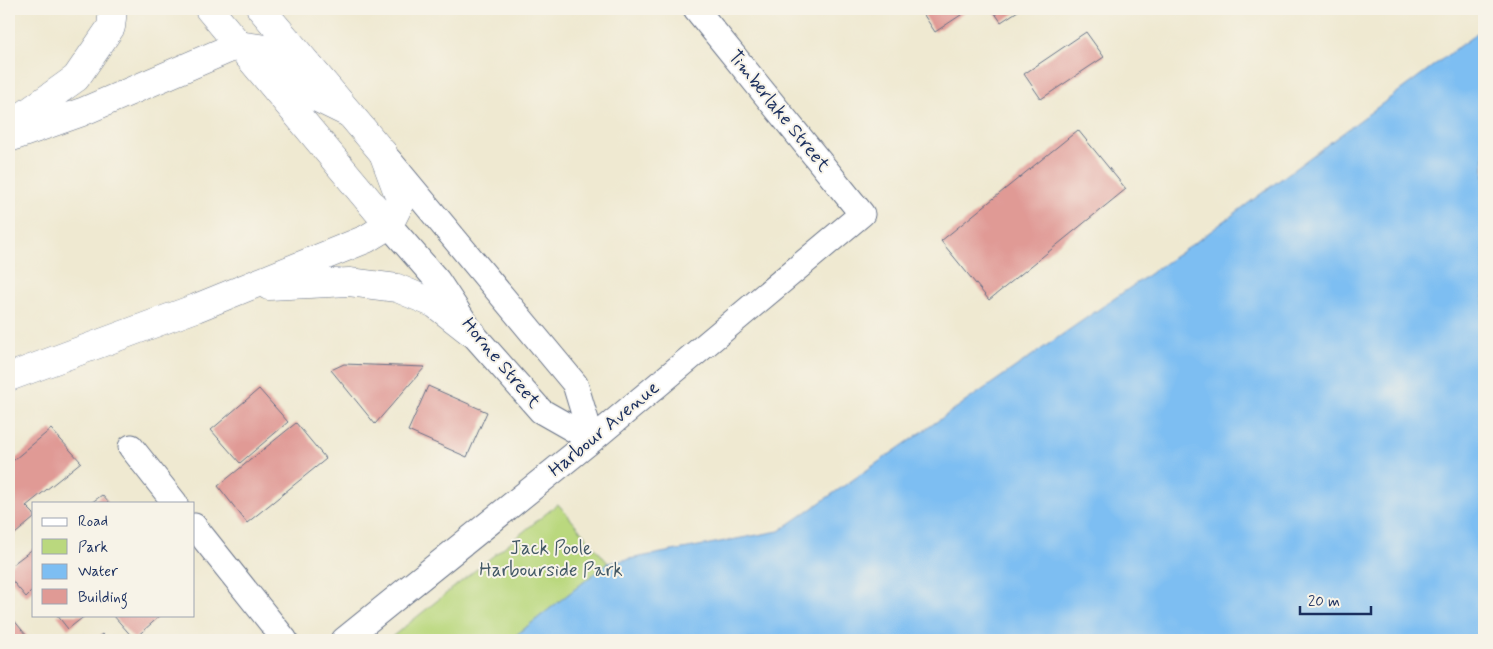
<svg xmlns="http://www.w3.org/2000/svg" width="1493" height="649" viewBox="0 0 1493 649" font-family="Mynerve,sans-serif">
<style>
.green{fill:#bad87e;stroke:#6a846e}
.water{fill:#7dbef2;stroke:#4c76a8}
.building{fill:#e09a95}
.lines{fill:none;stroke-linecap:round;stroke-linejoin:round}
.minor-casing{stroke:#657086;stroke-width:27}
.secondary-casing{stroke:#657086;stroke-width:29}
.motorway-casing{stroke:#657086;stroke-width:29}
.minor{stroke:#fff;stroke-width:25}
.secondary{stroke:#fff;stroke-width:28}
.motorway{stroke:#fff;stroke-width:28}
.labels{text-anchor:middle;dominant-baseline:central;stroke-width:4;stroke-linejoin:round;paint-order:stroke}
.street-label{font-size:19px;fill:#1b2f5e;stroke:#f7f3e8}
.park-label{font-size:19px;fill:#435966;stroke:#f7f3e8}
</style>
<rect width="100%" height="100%" fill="#f7f3e8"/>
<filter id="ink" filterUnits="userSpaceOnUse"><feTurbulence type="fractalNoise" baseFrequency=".02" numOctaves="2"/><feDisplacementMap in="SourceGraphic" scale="10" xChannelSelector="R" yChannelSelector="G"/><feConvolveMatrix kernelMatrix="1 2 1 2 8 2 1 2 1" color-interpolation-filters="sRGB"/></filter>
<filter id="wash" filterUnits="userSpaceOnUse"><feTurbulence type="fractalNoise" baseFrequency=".0096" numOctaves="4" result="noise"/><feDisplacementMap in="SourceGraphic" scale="20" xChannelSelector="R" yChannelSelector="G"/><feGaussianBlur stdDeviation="1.12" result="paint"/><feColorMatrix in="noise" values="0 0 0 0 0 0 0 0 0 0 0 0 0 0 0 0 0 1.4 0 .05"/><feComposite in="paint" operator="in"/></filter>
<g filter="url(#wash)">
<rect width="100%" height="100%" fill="#efe9d1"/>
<path class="green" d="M558,504L608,563L510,640H388Z"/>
<path class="water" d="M1484,28V640H510L608,563L779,531L1203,237Z"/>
<g id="blocks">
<path class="building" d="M920,9H970L935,32Z
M992,9H1021L1001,22Z
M1086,32L1104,57L1041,99L1024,74Z
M1078,130L1126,189L989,300L941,241Z
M344,364L425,367L375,424L331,370Z
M428,386L487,412L467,457L408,431Z
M259,389L288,422L240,463L211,430Z
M296,423L326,459L247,523L218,486Z
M51,429L81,462L26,506L34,514V518L9,539V464Z
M102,495L109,503H91Z
M34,548V589L26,597L9,577V567Z
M9,614L30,640H9Z
M57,615H86L68,629Z
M113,615H161L134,639Z
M102,634L107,640H94Z"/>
</g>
</g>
<g filter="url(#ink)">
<use href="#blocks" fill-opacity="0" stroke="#657086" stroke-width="1"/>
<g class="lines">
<g class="minor-casing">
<path id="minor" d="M389,160L575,384L592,440
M389,225L437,280L472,333L541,411L592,440
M131,447L175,503
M194,526L285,640
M344,640L592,440L862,214L696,9"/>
</g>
<g class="secondary-casing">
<path id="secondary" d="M209,9L389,225
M261,9L383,153"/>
</g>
<g class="motorway-casing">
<path id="motorway" d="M9,126L76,78L111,27L113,9
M9,138L82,112L238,45L266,49L305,92L350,114
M269,286L349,282L397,288L435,304L472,333
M9,377L196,308L366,239L389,225L401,201L383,153"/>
</g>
<use href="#minor" class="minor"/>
<use href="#secondary" class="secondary"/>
<use href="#motorway" class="motorway"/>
</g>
</g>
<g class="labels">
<g class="street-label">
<text transform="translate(779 111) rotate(51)">Timberlake Street</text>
<text transform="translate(501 363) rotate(50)">Horne Street</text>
<text transform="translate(604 429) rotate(-40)">Harbour Avenue</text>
</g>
<g class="park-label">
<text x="551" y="548">Jack Poole<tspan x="551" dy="22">Harbourside Park</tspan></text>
</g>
</g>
<rect width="1493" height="649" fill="none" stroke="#f7f3e8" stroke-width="30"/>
<rect x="32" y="502" width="162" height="115" fill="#f7f3e8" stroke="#9fa5b1"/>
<rect x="42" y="518" width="25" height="8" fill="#ffffff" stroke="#9fa5b1"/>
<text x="78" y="526" font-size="15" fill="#1b2f5e">Road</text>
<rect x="42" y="539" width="25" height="15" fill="#bad87e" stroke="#9fa5b1"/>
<text x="78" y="552" font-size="15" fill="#1b2f5e">Park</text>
<rect x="42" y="564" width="25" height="15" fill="#7dbef2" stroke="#9fa5b1"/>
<text x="78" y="576" font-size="15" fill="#1b2f5e">Water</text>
<rect x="42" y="589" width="25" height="15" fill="#e09a95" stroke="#9fa5b1"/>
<text x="78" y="602" font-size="15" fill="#1b2f5e">Building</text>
<path d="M1300 606v8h71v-8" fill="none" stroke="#1b2f5e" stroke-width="2.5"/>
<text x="1308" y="606" font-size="15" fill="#1b2f5e" stroke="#f7f3e8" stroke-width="4" paint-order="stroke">20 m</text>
</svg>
